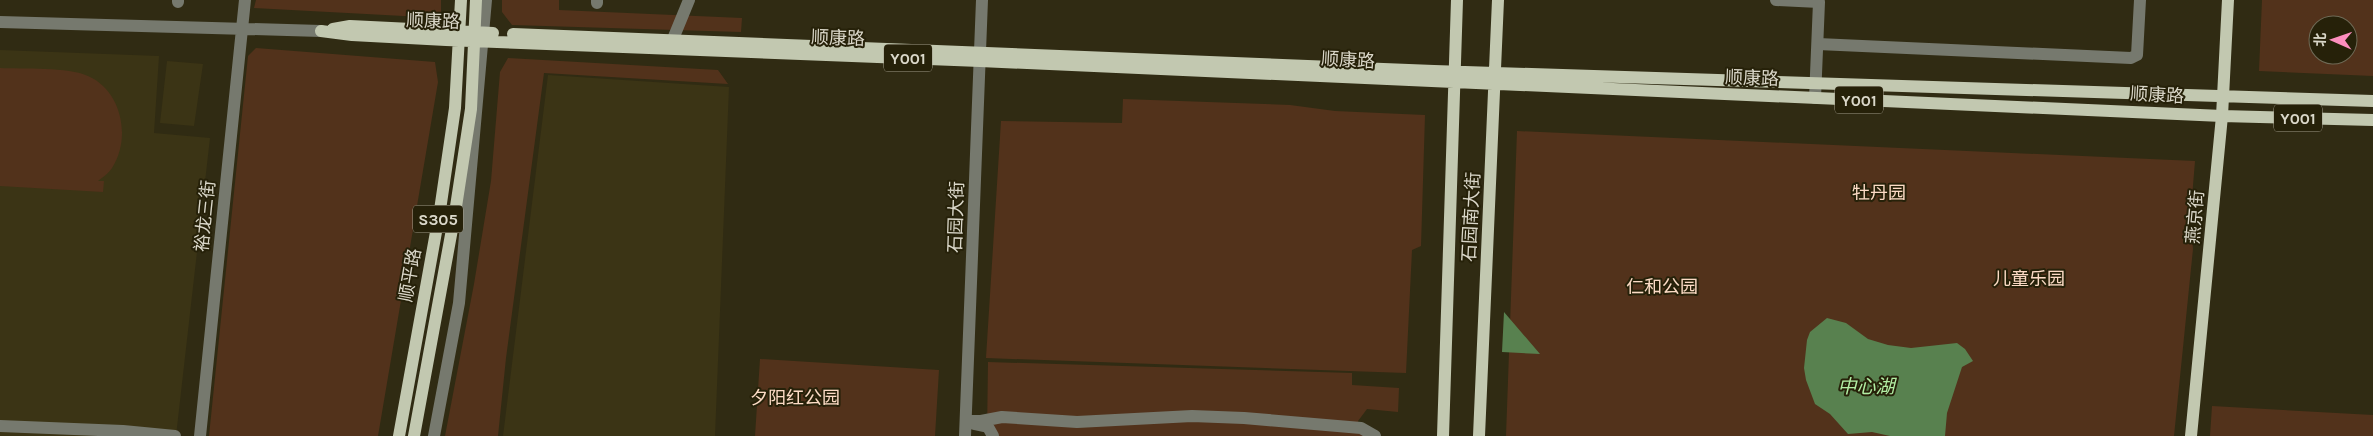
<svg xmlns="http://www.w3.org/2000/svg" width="2373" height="436" viewBox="0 0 2373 436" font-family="Karla,'Noto Sans SC',sans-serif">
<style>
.built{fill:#3b3415}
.green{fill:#52321b;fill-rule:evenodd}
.water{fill:#58814f}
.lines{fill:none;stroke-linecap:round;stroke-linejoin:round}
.minor{stroke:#76796e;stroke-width:12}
.major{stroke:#c2c8b0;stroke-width:12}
.labels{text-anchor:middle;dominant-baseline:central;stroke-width:4;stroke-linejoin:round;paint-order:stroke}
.shield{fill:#262109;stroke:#a4a08f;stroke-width:1}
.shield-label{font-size:16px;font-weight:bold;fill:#dad7c9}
.street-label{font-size:18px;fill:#dad7c9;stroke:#262109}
.park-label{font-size:18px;fill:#fcdbc5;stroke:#262109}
.water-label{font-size:19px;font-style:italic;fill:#b2eea4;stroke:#262109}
</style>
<rect width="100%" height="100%" fill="#302b13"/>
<path class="built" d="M0,50L159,56L154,133L210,138L176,436H0Z
M167,61L203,64L194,126L160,123Z
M548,75L729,87L715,436H503Z"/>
<path class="green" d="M256,0H441V18L254,8Z
M502,0H559V10L742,18L741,32L512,25L502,12Z
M2262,0H2373V76L2259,71ZM2318,25H2348V55H2318Z
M256,48L435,62L438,82L378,436H209L248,56Z
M508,58L718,70L728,84L544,73L506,358L498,436H445L474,284L491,181L500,72Z
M0,68C22,69 69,67 88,76C121,90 132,137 112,168C109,173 103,177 98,181H104L103,192L0,186Z
M1123,99L1290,105L1335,111L1425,115L1421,246L1412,250L1406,373L986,358L1001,121L1122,123Z
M1517,131L2195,161L2190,221L2193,249L2174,436H1506Z
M760,359L939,370L935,436H755Z
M988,362L1352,373V385L1399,388L1398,412L1367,409L1358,421L1361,433L1366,436H987Z
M2212,406L2373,415V436H2210Z"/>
<path class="water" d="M1504,312L1540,354L1502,352Z
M1827,318L1846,323L1868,339L1888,345L1911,348L1957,343L1965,349L1973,361L1962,367L1947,413L1945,436H1890L1872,432L1848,434L1830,414L1815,404L1806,380L1804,368L1807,340L1810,332Z"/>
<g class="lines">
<path class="minor" d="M1776,0L1819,2L1815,98
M178,2V0
M597,3V0
M0,22L321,31
M673,39L689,0
M1818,44L2131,58L2137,55L2140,0
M966,421H981L1002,417L1077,422L1192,416L1244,418L1361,428L1375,436
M974,424L988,427L993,436
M0,426L123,431L175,436
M200,436L245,0
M434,436L459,303L486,0
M965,436L982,0"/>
<path class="major" d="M333,29L350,26L493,33
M321,31L352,35L446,40L980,61L2222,116L2373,120
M513,34L1434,71L2373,101
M399,436L440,210L455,108L461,0
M414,436L455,213L471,109L476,0
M1443,436L1457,0
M1479,436L1498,0
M2191,436L2222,116L2228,0"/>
</g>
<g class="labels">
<g class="shield">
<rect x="884" y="44.5" width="48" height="27" rx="4"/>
<rect x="1835" y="86.5" width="48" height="27" rx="4"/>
<rect x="2274" y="104.5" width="48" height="27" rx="4"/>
<rect x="413" y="205.5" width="50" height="27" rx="4"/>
</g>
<g class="shield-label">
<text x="908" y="58">Y001</text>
<text x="1859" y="100">Y001</text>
<text x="2298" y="118">Y001</text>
<text x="438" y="219">S305</text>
</g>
<g class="street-label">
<text transform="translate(433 21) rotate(2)">顺康路</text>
<text transform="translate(838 38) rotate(2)">顺康路</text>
<text transform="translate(1348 60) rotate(3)">顺康路</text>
<text transform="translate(1752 78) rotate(2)">顺康路</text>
<text transform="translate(2157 95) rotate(3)">顺康路</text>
<text transform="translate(205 216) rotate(-84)">裕龙三街</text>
<text transform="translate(956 217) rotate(-88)">石园大街</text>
<text transform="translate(1471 217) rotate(-87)">石园南大街</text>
<text transform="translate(2195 217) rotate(-85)">燕京街</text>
<text transform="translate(410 275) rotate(-80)">顺平路</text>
</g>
<g class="park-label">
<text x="1879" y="193">牡丹园</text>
<text x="2029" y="279">儿童乐园</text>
<text x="1662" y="287">仁和公园</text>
<text x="795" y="398">夕阳红公园</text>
</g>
<g class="water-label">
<text x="1866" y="387">中心湖</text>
</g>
</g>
<g transform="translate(2333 40) rotate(272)"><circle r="24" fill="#262109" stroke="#6e6a56"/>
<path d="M0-4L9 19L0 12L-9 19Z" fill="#fd8ebe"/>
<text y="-8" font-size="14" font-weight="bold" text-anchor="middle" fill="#dad7c9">北</text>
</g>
</svg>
